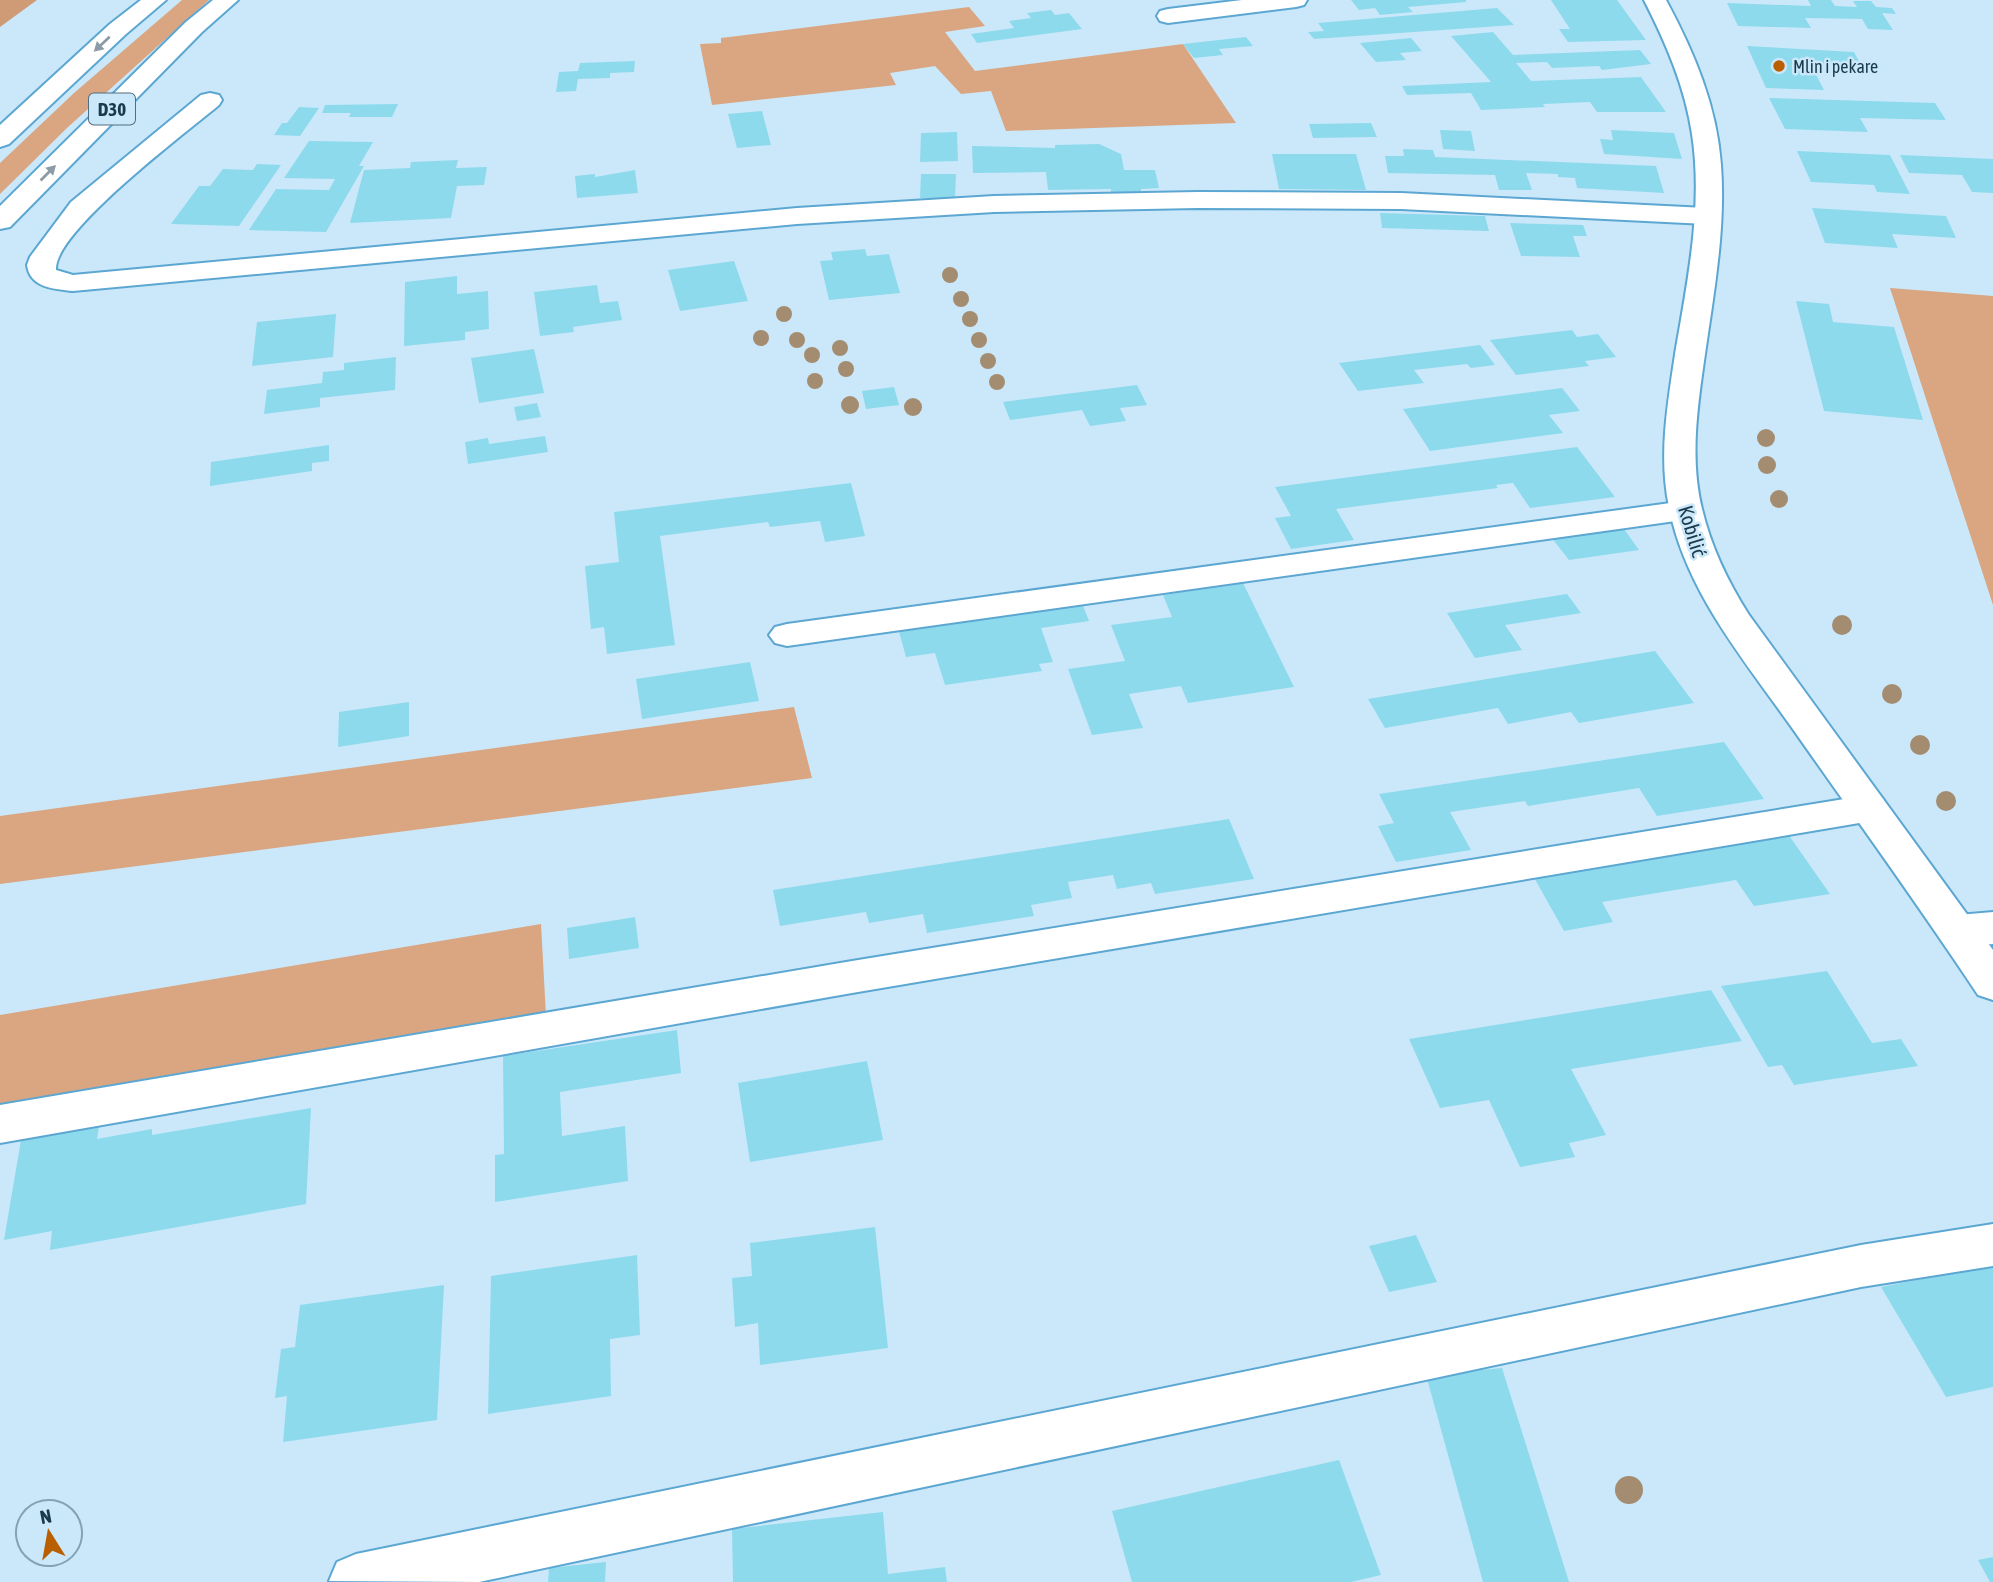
<svg xmlns="http://www.w3.org/2000/svg" width="1993" height="1582" viewBox="0 0 1993 1582" font-family="'Asap Condensed',sans-serif">
<style>
.green{fill:#daa581}
.forest{fill:#cf9a76}
.building{fill:#8ddaed}
.lines{fill:none;stroke-linecap:round;stroke-linejoin:round}
.minor-casing{stroke:#5ca7d2;stroke-width:4}
.major-casing{stroke:#5ca7d2;stroke-width:4}
.minor{fill:#fff;fill-rule:evenodd}
.major{fill:#fff;fill-rule:evenodd}
.tree{fill:#a38c70}
.oneway{fill:#8c9ca6}
.poi-dot{fill:#ba5f00;stroke:#cbe8fa;stroke-width:2.5}
.labels{text-anchor:middle;dominant-baseline:central;stroke-width:5;stroke-linejoin:round;paint-order:stroke}
.far-poi-label{font-size:18px;fill:#1a3a4c;stroke:#cbe8fa;text-anchor:start}
.shield{fill:#cbe8fa;stroke:#4f6e80;stroke-width:2}
.shield-label{font-size:19px;font-weight:bold;fill:#1a3a4c}
.street-label{font-size:21px;fill:#1a3a4c;stroke:#cbe8fa}
</style>
<rect width="100%" height="100%" fill="#cbe8fa"/>
<path class="green" d="M182,0H209L68,127L0,194V163L74,93Z
M969,7L985,26L945,32L975,71L1183,44L1236,123L1006,131L991,91L961,94L935,66L890,73L896,85L712,105L700,44L721,43V38Z
M1890,288L1993,296V605Z
M794,707L812,778L0,884V816Z
M541,924L546,1016L0,1106V1015Z"/>
<path class="forest" d="M0,0H37L0,27Z"/>
<path class="building" d="M1351,0H1466V2L1408,7L1413,12L1380,15L1375,8L1359,10Z
M1551,0H1617L1646,40L1568,42L1559,29H1570Z
M1808,0H1831L1835,6L1857,7L1853,1H1871L1876,7L1892,8L1896,14L1882,13L1893,30L1868,29L1862,19L1805,18L1811,28L1738,26L1727,3L1811,6Z
M1497,8L1514,25L1314,39L1308,32L1324,31L1318,23Z
M1051,10L1055,15L1069,13L1082,29L977,43L971,34L1014,28L1009,21L1031,18L1027,13Z
M1493,32L1513,55L1640,50L1651,64L1602,70L1599,66L1552,68L1547,62L1516,63L1531,81L1641,77L1666,112H1597L1590,102L1543,104L1545,107L1481,110L1471,93L1407,95L1402,86L1491,82L1451,36Z
M1246,37L1253,46L1219,49L1223,55L1194,58L1183,44Z
M1411,38L1422,51L1400,53L1406,60L1376,62L1360,43Z
M1747,46L1854,52L1863,69L1812,67L1824,90L1766,88Z
M635,61L634,72L610,73V78L578,79L576,91L556,92L559,72L578,71L580,63Z
M1769,98L1935,103L1946,120L1860,118L1868,132L1785,129Z
M398,104L392,117H349L351,113H322L325,105Z
M299,107L319,108L300,136L274,135L282,123H287Z
M762,111L771,145L737,148L728,114Z
M1371,123L1377,137L1313,138L1309,124Z
M1440,130L1471,131L1475,151L1443,149Z
M1611,130L1674,133L1682,159L1604,154L1600,139L1613,140Z
M957,132L958,161L920,162L921,133Z
M309,141L373,142L359,166H364L326,232L249,230L276,189L329,190L335,179L284,178Z
M1099,144L1121,154L1124,170H1155L1159,188L1141,189V193H1111V189L1048,190L1046,172L973,173L972,146L1055,148V145Z
M1403,149L1433,150L1435,157L1656,166L1664,193L1577,188L1575,178L1558,177V174L1526,173L1532,190H1499L1495,175L1388,173L1385,156H1404Z
M1797,151L1890,155L1910,194L1877,192L1874,185L1811,182Z
M1272,154H1356L1366,190L1279,189Z
M1900,155L1993,159V193L1972,192L1962,175L1909,173Z
M458,160L456,168L487,167L484,185L457,186L451,218L350,223L364,170L410,168L411,162Z
M257,164L281,165L239,226L171,224L199,186H210L223,169L253,170Z
M635,170L638,193L577,198L575,176L595,174V177Z
M921,174H956L955,198H920Z
M1812,208L1946,216L1956,238L1892,234L1898,248L1825,243Z
M1380,213L1485,216L1489,231L1382,228Z
M1510,223L1583,225L1587,236H1573L1580,257L1521,256Z
M865,249L867,256L889,254L900,293L829,300L820,261L833,260L831,252Z
M734,261L748,301L680,311L668,270Z
M457,276V294L488,291L489,329L465,332V340L404,346L405,282Z
M597,285L600,303L618,301L622,320L573,327L574,332L540,336L534,292Z
M1796,301L1829,304L1833,322L1894,327L1923,420L1824,411Z
M336,314L333,357L252,366L257,322Z
M1572,330L1577,337L1598,334L1616,357L1585,361L1589,366L1516,375L1490,340Z
M1480,345L1495,365L1471,368L1467,364L1414,370L1424,383L1358,391L1339,363Z
M534,349L544,393L479,403L471,358Z
M396,357L395,390L320,398V407L264,414L267,390L322,383L323,372L344,370V363Z
M1137,385L1147,405L1120,408L1126,421L1090,426L1082,410L1010,420L1003,402Z
M894,387L899,405L866,409L862,391Z
M1562,388L1580,411L1549,415L1563,433L1430,451L1403,409Z
M537,403L541,417L517,421L514,407Z
M545,436L548,452L468,464L465,442L488,438L489,444Z
M329,445V461L312,463V471L210,486L211,462Z
M1577,447L1615,497L1530,508L1513,483L1496,485L1498,488L1336,509L1354,540L1291,549L1275,518L1291,516L1275,487Z
M851,483L865,536L825,542L820,521L770,527L768,522L660,536L675,645L607,654L604,627L591,629L585,566L619,562L614,512Z
M1622,526L1639,550L1569,560L1551,537Z
M1243,583L1294,687L1188,703L1181,686L1129,694L1143,728L1092,735L1068,669L1125,661L1111,625L1172,617L1163,595Z
M1567,594L1581,613L1505,625L1522,650L1475,658L1447,613Z
M1082,603L1089,621L1041,628L1053,662L1039,664L1042,671L945,685L935,653L906,657L898,628Z
M1655,651L1694,703L1579,723L1571,712L1508,724L1498,708L1385,728L1368,699Z
M750,662L759,701L642,719L636,679Z
M409,702V736L338,747L339,712Z
M1724,742L1764,799L1657,816L1639,788L1528,806L1525,801L1450,812L1471,850L1396,862L1378,826L1394,823L1379,794Z
M1229,819L1254,879L1155,894L1151,883L1117,889L1113,875L1068,882L1072,898L1031,905L1034,916L927,933L923,914L869,923L866,912L780,926L773,890Z
M1788,834L1830,894L1754,906L1736,880L1602,902L1613,922L1564,931L1532,874Z
M635,917L639,948L569,959L567,928Z
M1827,971L1872,1043L1901,1039L1918,1066L1794,1085L1782,1065L1768,1067L1721,986Z
M1711,990L1742,1041L1571,1069L1606,1135L1569,1143L1575,1157L1520,1167L1489,1100L1440,1108L1409,1039Z
M677,1030L681,1073L560,1092L562,1136L625,1126L628,1181L495,1202V1155L504,1154L503,1056Z
M867,1061L883,1140L750,1162L738,1083Z
M311,1108L306,1204L50,1250L52,1231L4,1240L21,1140L99,1127L97,1139L152,1129V1135Z
M875,1227L888,1348L760,1365L758,1323L735,1327L732,1278L752,1276L750,1243Z
M1416,1235L1437,1282L1389,1292L1369,1246Z
M637,1255L640,1335L610,1339L611,1396L488,1414L491,1276Z
M1993,1265V1387L1946,1397L1881,1287Z
M444,1285L437,1420L283,1442L287,1396L275,1398L281,1349L295,1347L300,1305Z
M1502,1368L1569,1582H1483L1426,1375Z
M1339,1460L1381,1575L1351,1582H1132L1112,1511Z
M883,1512L888,1574L945,1567L947,1582H733L732,1529Z
M1993,1557V1582H1990L1978,1560Z
M606,1562L605,1582H548L549,1568Z"/>
<g class="lines">
<g class="minor-casing">
<path id="minor" d="M1242,0H1307L1304,5L1296,7L1168,23L1160,21L1157,16L1160,11L1168,9Z
M210,93L219,95L222,100L219,105C187,132 53,232 56,270L73,275L797,208L994,196L1197,192L1401,193L1706,208L1715,210L1719,216L1715,222L1706,224L1401,209L1197,208L994,212L797,224L73,291C54,289 30,288 27,265L30,257L71,202L201,95Z
M1685,501L1697,504L1701,511L1697,518L787,646L775,643L769,635L775,627L787,624Z
M1869,795L1883,799L1888,809L1883,819L852,993L0,1143V1105L852,961Z
M1993,912V944L1958,947L1943,942L1937,931L1943,920L1958,915Z
M1993,1224V1266L1861,1287L479,1582L329,1581L337,1562L356,1554L1861,1245Z"/>
</g>
<g class="major-casing">
<path id="major" d="M141,0H166L126,34L9,144L0,147V125L110,24Z
M213,0H238L202,32L10,227L0,229V206L186,22Z
M1644,0H1666C1694,52 1717,106 1721,165C1726,230 1713,297 1704,361C1697,410 1690,460 1702,509C1711,547 1728,582 1749,615L1993,950V1000L1978,995C1919,906 1856,819 1795,732C1746,662 1686,593 1669,507C1658,455 1668,401 1676,348C1688,279 1703,205 1692,134C1685,87 1666,43 1644,0Z"/>
</g>
<use href="#minor" class="minor"/>
<use href="#major" class="major"/>
</g>
<g class="tree">
<circle cx="950" cy="275" r="8"/>
<circle cx="961" cy="299" r="8"/>
<circle cx="784" cy="314" r="8"/>
<circle cx="970" cy="319" r="8"/>
<circle cx="761" cy="338" r="8"/>
<circle cx="797" cy="340" r="8"/>
<circle cx="979" cy="340" r="8"/>
<circle cx="840" cy="348" r="8"/>
<circle cx="812" cy="355" r="8"/>
<circle cx="988" cy="361" r="8"/>
<circle cx="846" cy="369" r="8"/>
<circle cx="815" cy="381" r="8"/>
<circle cx="997" cy="382" r="8"/>
<circle cx="850" cy="405" r="9"/>
<circle cx="913" cy="407" r="9"/>
<circle cx="1766" cy="438" r="9"/>
<circle cx="1767" cy="465" r="9"/>
<circle cx="1779" cy="499" r="9"/>
<circle cx="1842" cy="625" r="10"/>
<circle cx="1892" cy="694" r="10"/>
<circle cx="1920" cy="745" r="10"/>
<circle cx="1946" cy="801" r="10"/>
<circle cx="1629" cy="1490" r="14"/>
</g>
<defs><path id="oneway-solid" d="M-6-.8H1V-3.2L6.5 0L1 3.2V.8H-6Z" transform="scale(1.75)"/></defs>
<g class="oneway">
<use href="#oneway-solid" transform="translate(102 44) rotate(137)"/>
<use href="#oneway-solid" transform="translate(48 173) rotate(-45)"/>
</g>
<circle class="poi-dot" cx="1779" cy="66" r="7"/>
<g class="labels">
<g class="far-poi-label">
<text x="1793" y="66">Mlin i pekare</text>
</g>
<rect class="shield" x="89" y="93.5" width="46" height="31" rx="5"/>
<g class="shield-label">
<text x="112" y="109">D30</text>
</g>
<g class="street-label">
<text transform="translate(1693 531) rotate(73)">Kobilić</text>
</g>
</g>
<g transform="translate(49 1533) rotate(349)"><circle r="33" fill="#cbe8fa" stroke="#84a2b4" stroke-width="2"/>
<path d="M0-5L12 26L0 18L-12 26Z" fill="#ba5f00"/>
<text y="-10" font-size="19" font-weight="bold" text-anchor="middle" fill="#1a3a4c">N</text>
</g>
</svg>
